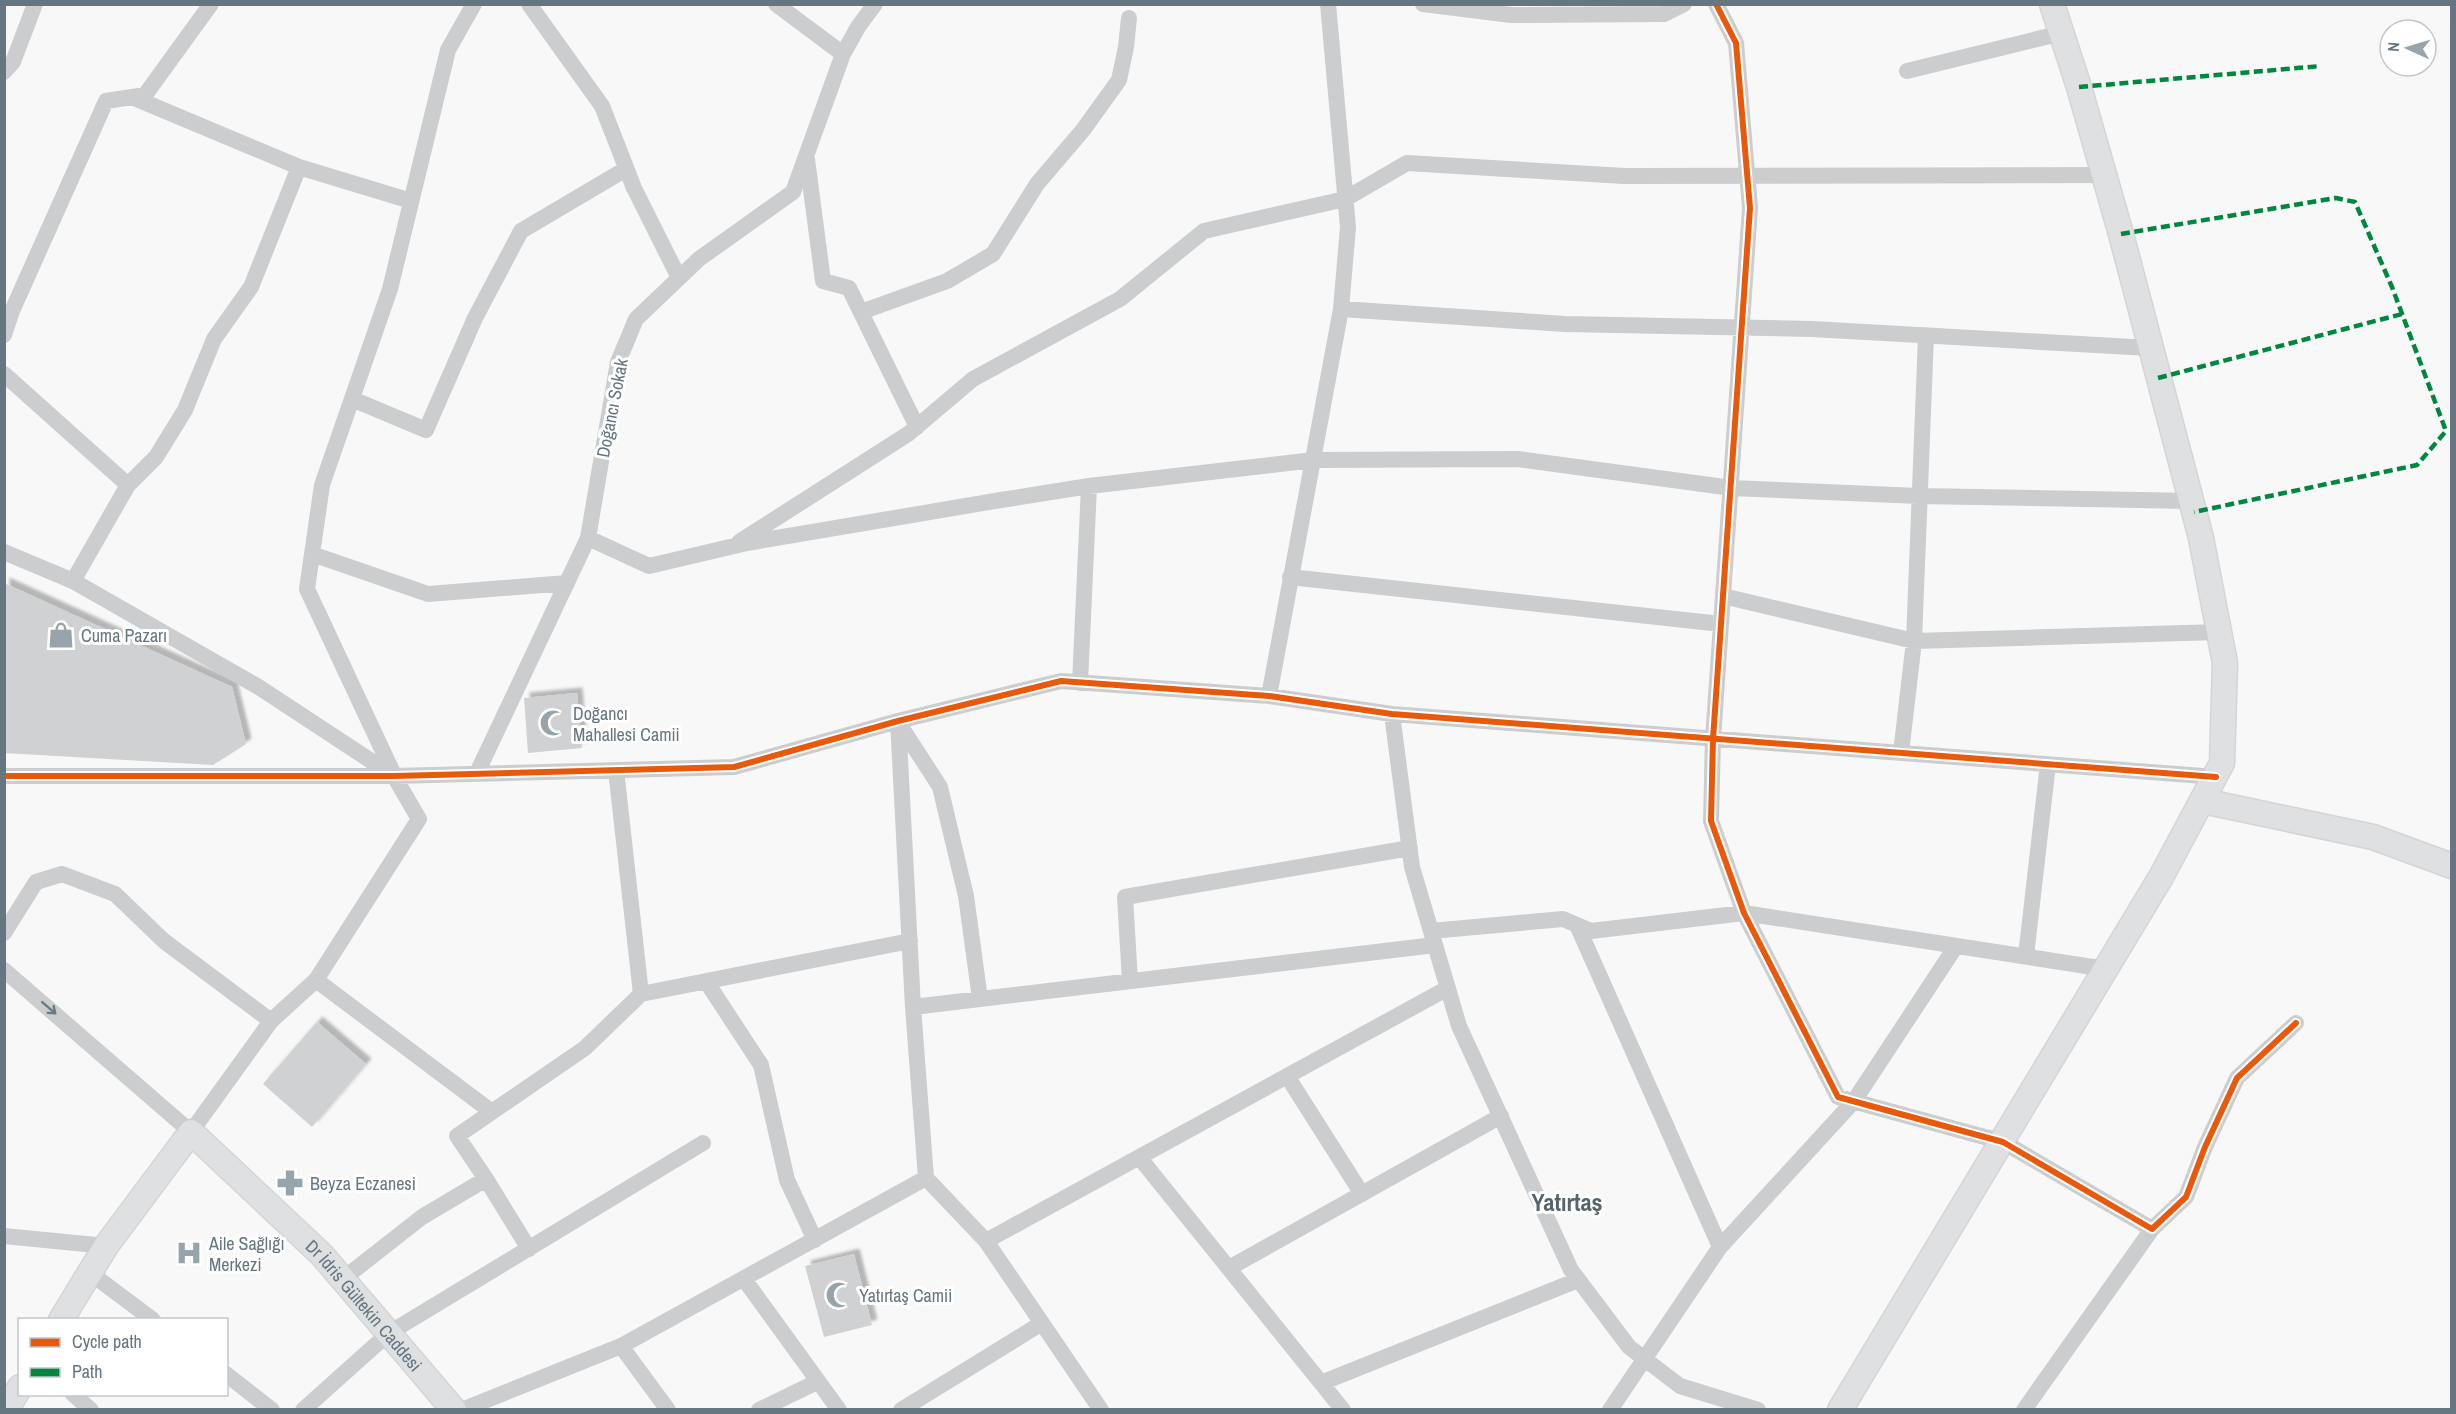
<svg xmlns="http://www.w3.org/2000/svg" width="2456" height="1414" viewBox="0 0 2456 1414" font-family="'Archivo Narrow',sans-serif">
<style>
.building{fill:#cfd1d2;filter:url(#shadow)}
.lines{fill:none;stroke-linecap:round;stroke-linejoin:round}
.secondary-casing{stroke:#d4d5d6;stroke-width:27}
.street{stroke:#cbcdce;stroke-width:16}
.secondary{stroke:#dfe0e1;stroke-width:24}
.quiet{stroke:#00873e;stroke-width:4.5;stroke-dasharray:9 4.5;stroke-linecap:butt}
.cycleway-casing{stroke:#fff;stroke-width:10}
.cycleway{stroke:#e8590c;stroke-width:6}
.oneway{stroke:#6a7a85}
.labels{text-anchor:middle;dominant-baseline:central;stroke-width:6;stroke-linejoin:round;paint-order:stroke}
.street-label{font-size:18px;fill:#657681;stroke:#fff}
.poi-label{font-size:18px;fill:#657681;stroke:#fff;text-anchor:start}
.district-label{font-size:24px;font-weight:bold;fill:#57636d;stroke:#fff}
</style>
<defs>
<filter id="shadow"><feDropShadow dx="5.5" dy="-5.5" stdDeviation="1.5" flood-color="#0004"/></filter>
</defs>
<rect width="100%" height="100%" fill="#f8f8f8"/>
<path class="building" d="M4,583L232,687L246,744L213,765L4,753Z
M577,693L582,748L528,753L524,698Z
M317,1022L366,1064L312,1127L263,1084Z
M854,1254L872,1325L824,1337L805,1266Z"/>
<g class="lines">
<g class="secondary-casing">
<g id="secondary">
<path d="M2203,801L2373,837L2452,866"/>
<path id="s1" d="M61,1320L106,1246L191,1132L322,1255L454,1410"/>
<path d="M6,1410L20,1387"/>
<path d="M1840,1410L2161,877L2222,763L2225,663L2201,538L2121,234L2079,87L2052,4"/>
</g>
</g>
<path class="street" d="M529,4L602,106L634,188L679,278
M776,4L843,54
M1423,4L1511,15L1664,14L1684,4
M1716,4L1736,43L1750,208L1713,739L1711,821L1744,913L1838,1097L2003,1142L2152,1229L2186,1197L2205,1147L2237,1078L2296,1023
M1907,71L2062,33
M4,72L13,62L35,4
M132,97L299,167
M807,159L823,281L849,288L917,427
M1341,309L1565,324L1812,329L2150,348
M861,312L947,281L993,254L1037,184L1083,130L1119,80L1126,47L1129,18
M4,335L12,311L106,101L145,95L211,4
M4,374L128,485L73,581
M352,399L426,430L475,318L521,231L626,169
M128,485L156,457L185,410L214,339L251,287L299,167L411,201
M588,538L649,566L747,543L1001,500L1089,486L1314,460L1518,459L1732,488L1919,496L2191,501
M739,542L908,434L973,379L1120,299L1204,231L1345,199L1407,163L1624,176L2104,175
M4,552L73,581L257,686L394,776L419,819L316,980L271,1021L191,1132L4,970
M312,554L428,594L567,583
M1290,577L1721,624
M1723,596L1914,641L2219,632
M1080,683L1089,486
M1269,696L1341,309L1348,227L1328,4
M1392,714L1412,867L1459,1026L1571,1270L1629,1347L1680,1386L1758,1410
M898,721L913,1007L926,1178L986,1241L1101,1410
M898,722L940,787L966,896L980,999
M1901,753L1914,641L1926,336
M477,773L588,538L618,362L636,319L699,259L793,192L843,54L858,27L875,4
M394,775L307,589L322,485L390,289L448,50L474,4
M4,776H394L734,767L898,721L1061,681L1269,696L1392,714L2216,777
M1577,925L1720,1247
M1431,931L1563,919L1591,931L1744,913L2106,969
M4,933L36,882L62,874L115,894L164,941L271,1021
M2026,956L2048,764
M316,980L492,1112
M706,981L761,1065L787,1180L815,1240
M1130,981L1125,897L1410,848
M641,994L910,941
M913,1007L1435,945
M1287,1076L1362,1194
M1139,1157L1343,1410
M486,1179L529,1249
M4,1236L106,1246
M986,1241L1448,988
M1229,1268L1501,1116
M89,1272L153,1320
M343,1279L422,1217L486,1179L457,1136L585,1048L641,994L616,770
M744,1279L839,1410
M621,1346L668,1410
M226,1374L272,1410
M1321,1383L1578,1280
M73,1394L91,1410
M303,1410L389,1333L703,1143
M462,1410L621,1346L926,1178
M759,1410L817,1382
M901,1410L1042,1323
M1610,1410L1720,1247L1854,1101L1956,946
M2024,1410L2152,1229"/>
<use href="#secondary" class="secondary"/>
<path class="quiet" d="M2079,87L2321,66
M2121,234L2336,198L2355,202L2392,287L2446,431L2417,465L2194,512
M2158,378L2402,314"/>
<g class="cycleway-casing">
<path id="cycleway" d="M1716,4L1736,43L1750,208L1713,739L1711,821L1744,913L1838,1097L2003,1142L2152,1229L2186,1197L2205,1147L2237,1078L2296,1023
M4,776H394L734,767L898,721L1061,681L1269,696L1392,714L2216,777"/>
</g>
<use href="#cycleway" class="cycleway"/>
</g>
<defs><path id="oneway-shaft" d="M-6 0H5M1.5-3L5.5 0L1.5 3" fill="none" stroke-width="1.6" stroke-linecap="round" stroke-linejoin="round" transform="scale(1.5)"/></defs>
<use class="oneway" href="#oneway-shaft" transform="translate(49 1008) rotate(41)"/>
<defs>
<g id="shop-bare" transform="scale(2.07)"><path d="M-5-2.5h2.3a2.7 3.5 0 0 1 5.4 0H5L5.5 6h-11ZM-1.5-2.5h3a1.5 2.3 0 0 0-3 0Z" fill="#98a4ab" stroke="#fff" stroke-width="2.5" paint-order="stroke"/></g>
<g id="mosque-bare" transform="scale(2.07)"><path d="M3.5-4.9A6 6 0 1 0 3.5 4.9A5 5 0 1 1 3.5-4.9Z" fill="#98a4ab" stroke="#fff" stroke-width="2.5" paint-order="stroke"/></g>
<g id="pharmacy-bare" transform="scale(2.07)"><path d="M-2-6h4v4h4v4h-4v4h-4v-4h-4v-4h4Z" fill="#98a4ab" stroke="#fff" stroke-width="2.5" paint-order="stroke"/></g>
<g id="hospital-bare" transform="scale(2.07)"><path d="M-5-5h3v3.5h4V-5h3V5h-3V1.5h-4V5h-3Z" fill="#98a4ab" stroke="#fff" stroke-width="2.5" paint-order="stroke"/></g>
</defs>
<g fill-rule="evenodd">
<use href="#shop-bare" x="61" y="635"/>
<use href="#mosque-bare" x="553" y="723"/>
<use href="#pharmacy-bare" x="290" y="1183"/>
<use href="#hospital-bare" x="189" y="1253"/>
<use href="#mosque-bare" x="839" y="1295"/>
</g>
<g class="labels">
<g class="street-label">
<text transform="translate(612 408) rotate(-79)">Doğancı Sokak</text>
<text stroke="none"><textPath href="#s1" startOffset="474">Dr İdris Gültekin Caddesi</textPath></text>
</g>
<g class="poi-label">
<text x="81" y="635">Cuma Pazarı</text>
<text x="573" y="713">Doğancı<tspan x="573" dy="21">Mahallesi Camii</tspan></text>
<text x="310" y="1183">Beyza Eczanesi</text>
<text x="209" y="1243">Aile Sağlığı<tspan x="209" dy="21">Merkezi</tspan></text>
<text x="859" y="1295">Yatırtaş Camii</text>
</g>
<g class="district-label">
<text x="1567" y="1202">Yatırtaş</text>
</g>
</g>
<rect width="2456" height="1414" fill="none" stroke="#657681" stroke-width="12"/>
<rect x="18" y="1318" width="210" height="78" fill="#ffffff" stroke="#c1c8cd" stroke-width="1.5"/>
<rect x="30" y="1338" width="30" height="9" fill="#e8590c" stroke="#c1c8cd" stroke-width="1.5"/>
<text x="72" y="1348" font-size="18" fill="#657681">Cycle path</text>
<rect x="30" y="1368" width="30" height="9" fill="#00873e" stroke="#c1c8cd" stroke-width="1.5"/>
<text x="72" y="1378" font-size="18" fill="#657681">Path</text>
<g transform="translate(2408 48) rotate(274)"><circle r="28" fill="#ffffff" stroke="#c1c8cd" stroke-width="1.5"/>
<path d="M0-4.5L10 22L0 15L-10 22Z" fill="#98a4ab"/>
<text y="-9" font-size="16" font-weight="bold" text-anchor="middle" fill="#657681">N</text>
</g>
</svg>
